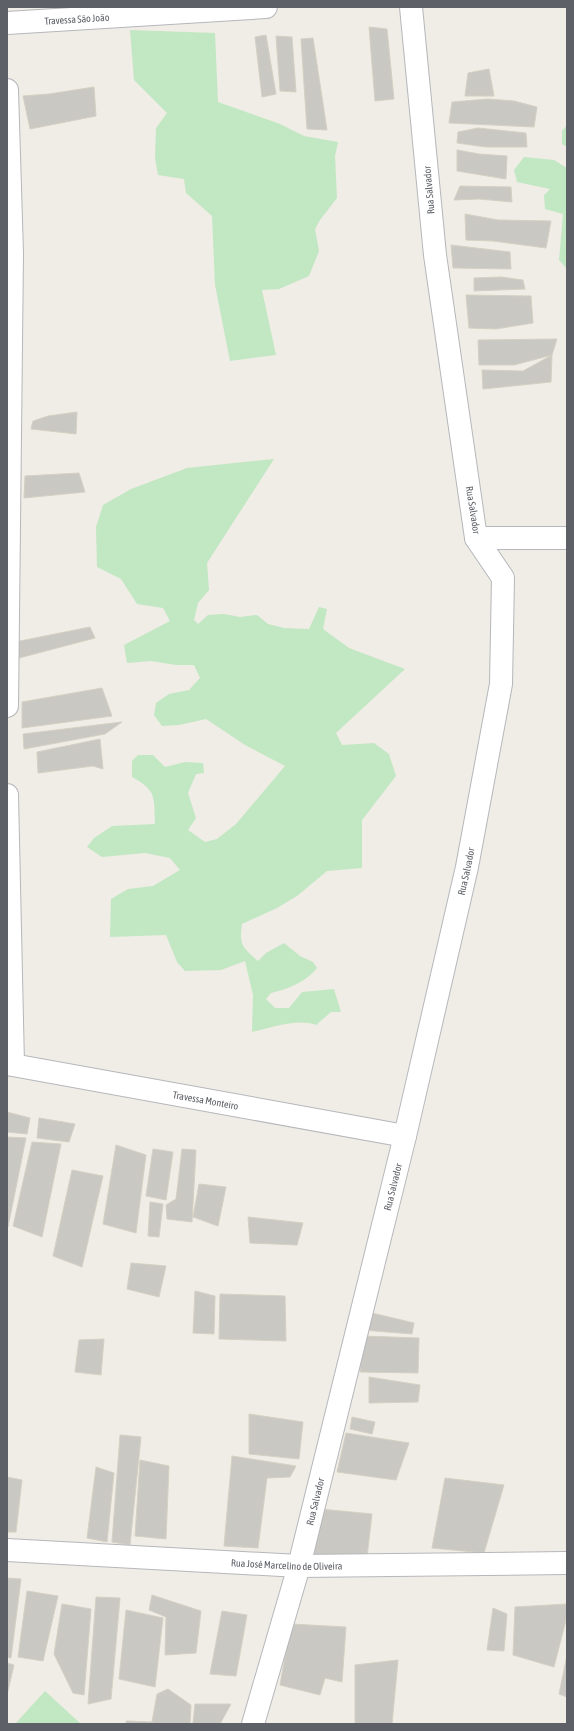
<svg xmlns="http://www.w3.org/2000/svg" width="574" height="1731" viewBox="0 0 574 1731" font-family="'Asap Condensed',sans-serif">
<style>
.green{fill:#c2e7c3}
.building{fill:#cac8c2;stroke:#d4d0c3}
.lines{fill:none;stroke-linecap:round;stroke-linejoin:round}
.minor-casing{stroke:#b6b7bc;stroke-width:24}
.minor{stroke:#fff;stroke-width:22}
.labels{text-anchor:middle;dominant-baseline:central;stroke-width:3.5;stroke-linejoin:round;paint-order:stroke}
.street-label{font-size:10px;fill:#5d6066;stroke:#fff}
</style>
<rect width="100%" height="100%" fill="#efede5"/>
<path class="green" d="M130,30L215,33L218,102L280,124L304,136L338,142L335,156L337,198L320,220L315,229L319,251L309,276L279,289L262,290L276,355L230,361L215,285L212,216L186,193L184,179L158,175L155,158L156,128L167,113L134,80Z
M567,125V147L562,144V131Z
M524,157L554,160L567,168V269L559,260L563,214L545,209L544,195L550,189L517,182L514,170Z
M274,459L207,563L209,590L198,603L194,620L198,624L208,615L224,614L240,617L257,615L268,624L284,628L309,629L319,607L327,609L323,629L349,648L405,669L336,733L342,745L374,743L389,754L396,776L362,820V868L327,871L297,896L277,908L242,924C239,945 242,947 258,961L266,953L284,943L300,956L313,962L317,968C306,982 288,989 271,993L266,999L275,1008H289L302,992L334,989L341,1012H331L316,1025C297,1018 271,1028 252,1032L253,995L245,961L221,970L185,971L177,962L166,935L110,937L111,899L128,889L153,886L180,870L170,858L145,853L102,857L87,847L94,838L112,826L155,824C154,798 157,790 132,777V761L138,755H153L165,767L185,762L203,763L204,773L196,774L188,793L196,818L188,830L205,842L217,839L236,824L285,766L245,745L206,719L179,725L162,726L154,715L156,703L169,694L189,690L200,678L194,665H176L151,661L127,663L124,645L170,621L163,608L137,604L121,579L97,567L96,527L103,505L131,489L187,468Z
M45,1691L81,1724H15Z"/>
<path class="building" d="M369,27L387,29L394,99L375,101Z
M266,35L276,94L262,97L255,37Z
M276,36L292,37L296,92L280,91Z
M313,38L327,130L307,129L301,39Z
M489,69L494,96H465L468,73Z
M94,87L96,116L30,129L23,96L49,94Z
M488,99L514,101L537,107L534,127L449,123L452,102Z
M478,128L526,133L527,147H486L457,143L458,132Z
M457,150L479,154L507,156L506,179L457,171Z
M460,186L511,187L512,202L479,199L454,200Z
M465,214L498,220L551,221L546,248L493,241L466,240Z
M451,245L510,252L511,269L453,268Z
M501,277L523,280L525,289L474,291V278Z
M466,295L531,296L533,323L496,329L469,328Z
M557,339L552,355L514,365H479L478,340Z
M552,355L551,382L483,389L482,370L523,371Z
M77,412L76,434L31,429L33,421L48,416Z
M79,473L85,492L24,498L25,476Z
M90,627L95,638L19,658L15,642Z
M102,688L112,716L22,728V702Z
M122,722L105,734L24,749L23,734Z
M100,739L103,769L93,766L38,773L37,752Z
M7,1112L30,1118L27,1134L7,1132Z
M39,1118L75,1124L69,1142L37,1138Z
M7,1137L26,1138L8,1227H7Z
M32,1142L61,1144L42,1237L13,1226Z
M116,1145L146,1155L136,1233L103,1224Z
M153,1149L173,1152L166,1200L146,1196Z
M182,1149L196,1150L192,1222L167,1219L166,1205L176,1199Z
M72,1170L103,1176L82,1267L53,1256Z
M199,1184L226,1187L218,1226L193,1217Z
M150,1202L163,1204L159,1237L148,1236Z
M248,1217L303,1223L297,1245L250,1243Z
M131,1263L166,1266L159,1297L127,1289Z
M195,1291L215,1296L214,1334L193,1333Z
M220,1294L285,1296L286,1341L219,1339Z
M368,1312L414,1323L412,1334L363,1330Z
M363,1336L419,1338L418,1373L360,1372Z
M104,1339L101,1375L75,1372L79,1340Z
M369,1377L420,1385L418,1402L369,1403Z
M249,1414L303,1422L299,1459L249,1454Z
M352,1417L375,1422L372,1434L350,1429Z
M346,1433L409,1443L396,1480L337,1472Z
M120,1435L141,1437L130,1545L112,1542Z
M232,1456L296,1466L290,1477L267,1478L258,1548L224,1546Z
M140,1460L169,1466L166,1539L135,1536Z
M96,1467L114,1473L107,1542L87,1538Z
M7,1477L22,1480L16,1532H7Z
M445,1478L504,1485L484,1553L432,1548Z
M320,1509L372,1514L367,1557H313Z
M7,1578L21,1579L11,1658L7,1657Z
M27,1591L58,1596L43,1661L18,1657Z
M152,1595L201,1611L196,1653L165,1655L166,1617L149,1610Z
M96,1597L120,1598L111,1699L88,1704Z
M62,1604L91,1609L84,1695L73,1693L54,1654Z
M567,1604V1616L554,1667L513,1655L515,1607Z
M493,1608L507,1614L504,1651L487,1650Z
M126,1610L163,1618L155,1687L119,1679Z
M222,1611L247,1615L236,1676L210,1674Z
M291,1624L346,1627L342,1682L325,1678L320,1695L280,1685Z
M567,1655V1697L559,1694Z
M398,1660L392,1724H355V1665Z
M7,1663L14,1665L7,1695Z
M168,1689L191,1705L190,1724H126V1721L152,1722L157,1694Z
M195,1704H231L220,1724H197L193,1723Z"/>
<g class="lines">
<g class="minor-casing">
<g id="minor">
<path id="s1" d="M7,23L266,7"/>
<path d="M7,90L12,253L7,706"/>
<path d="M476,538H567"/>
<path d="M7,795L13,1065"/>
<path id="s2" d="M7,1064L405,1136"/>
<path id="s3" d="M7,1550L299,1566L567,1563"/>
<path id="s4" d="M253,1724L299,1566L405,1136L467,867L501,684L503,578L476,538L435,255L411,7"/>
</g>
</g>
<use href="#minor" class="minor"/>
</g>
<g class="labels">
<g class="street-label">
<text stroke="none"><textPath href="#s1" startOffset="70">Travessa São João</textPath></text>
<text transform="translate(429 190) rotate(-95)">Rua Salvador</text>
<text transform="translate(473 510) rotate(81)">Rua Salvador</text>
<text stroke="none"><textPath href="#s4" startOffset="879">Rua Salvador</textPath></text>
<text stroke="none"><textPath href="#s2" startOffset="202">Travessa Monteiro</textPath></text>
<text stroke="none"><textPath href="#s4" startOffset="555">Rua Salvador</textPath></text>
<text stroke="none"><textPath href="#s4" startOffset="231">Rua Salvador</textPath></text>
<text stroke="none"><textPath href="#s3" startOffset="280">Rua José Marcelino de Oliveira</textPath></text>
</g>
</g>
<rect width="574" height="1731" fill="none" stroke="#5d6066" stroke-width="16"/>
</svg>
